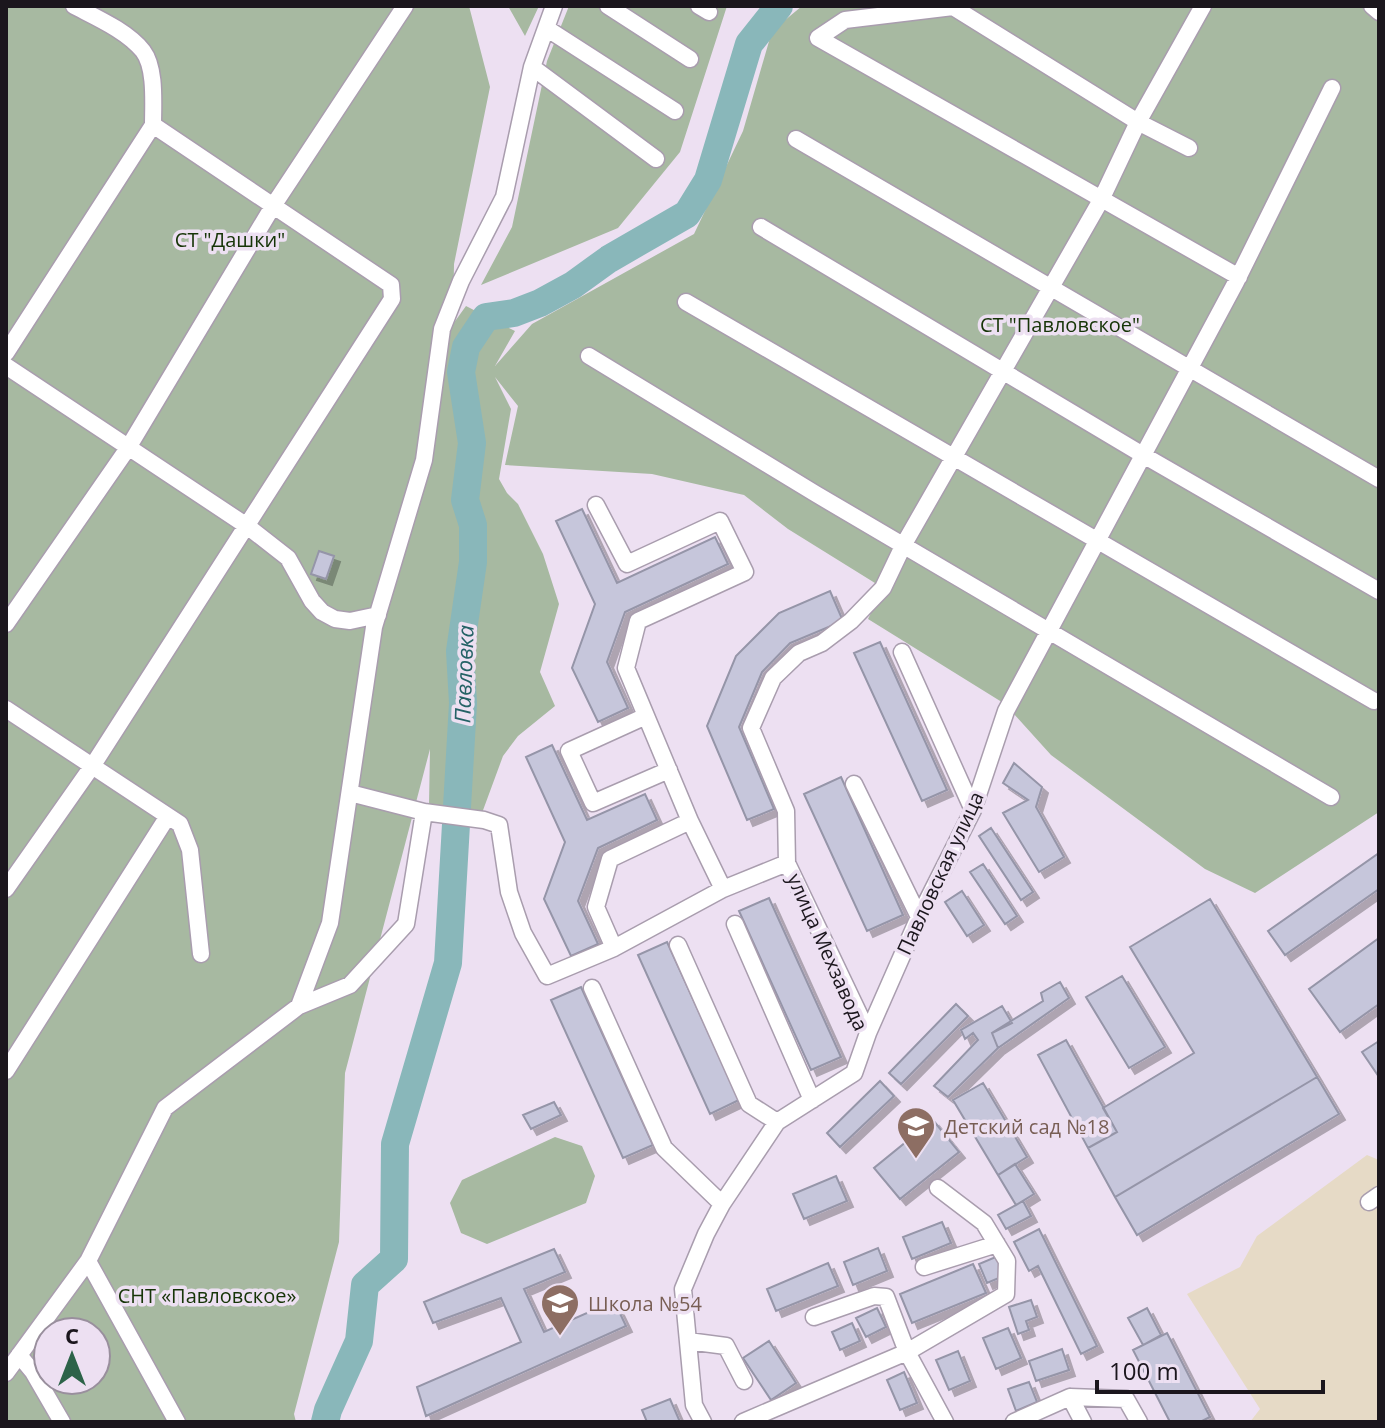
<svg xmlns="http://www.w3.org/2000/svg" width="1385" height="1428" viewBox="0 0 1385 1428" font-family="'Open Sans',sans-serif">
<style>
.industrial{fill:#e6dac6}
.green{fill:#a7b9a1;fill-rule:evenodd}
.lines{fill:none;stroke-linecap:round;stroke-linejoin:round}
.river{stroke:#89b7ba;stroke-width:28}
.building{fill:#c6c6db;stroke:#9595a8;stroke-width:2;filter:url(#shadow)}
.minor-casing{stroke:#a99dae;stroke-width:19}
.minor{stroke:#fff;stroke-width:16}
.labels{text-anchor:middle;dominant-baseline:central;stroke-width:7;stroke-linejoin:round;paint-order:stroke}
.park-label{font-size:20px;fill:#163407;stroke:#ede0f2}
.street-label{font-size:20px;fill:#1b161d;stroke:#ede0f2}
.education-label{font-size:20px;fill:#785e54;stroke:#ede0f2;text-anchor:start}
.water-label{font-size:22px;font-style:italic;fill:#246266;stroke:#ede0f2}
</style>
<defs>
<filter id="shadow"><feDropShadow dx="6" dy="6" stdDeviation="0" flood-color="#0004"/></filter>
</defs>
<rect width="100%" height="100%" fill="#ede0f2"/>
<path class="industrial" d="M1367,1155L1379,1160V1422H1250L1260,1409L1187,1294L1240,1267L1257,1236Z"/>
<path class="green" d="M6,6H469L490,87L454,264L453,324L466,306L515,331L495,366L532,324L694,234L743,131L772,31L802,6H1370L1379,14V812L1255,893L1205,869L1051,755L1005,704L868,619L883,588L788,529L744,495L652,474L505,465L518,406L495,377L511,409L499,479L507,493L518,504L543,554L559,604L540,672L555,706L518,736L503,756L482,813L429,805L430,749L345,1073L339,1242L294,1414L296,1422H6ZM48,1332H96V1380H48Z
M508,6H539L525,36Z
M569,6H727L680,152L618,228L481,285L512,227L547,61Z
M555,1137L582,1146L595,1176L586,1203L487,1244L461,1233L450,1203L462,1180Z"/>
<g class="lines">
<path class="river" d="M325,1422L328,1410L359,1341L365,1285L394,1259L395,1144L448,963L463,703L460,651L473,562V525L465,500L472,443L461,372L466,347L486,317L514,313L540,303L573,285L609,259L687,214L708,180L749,44L779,6"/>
</g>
<path class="building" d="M582,509L617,583L715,537L728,564L625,612L607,662L628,708L598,722L572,668L595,604L556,521Z
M319,551L334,556L326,579L311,574Z
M830,591L843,621L790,643L762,672L739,727L774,809L747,820L707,726L736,656L779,613Z
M880,642L947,790L922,801L854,653Z
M552,745L587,820L645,794L657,820L598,848L578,901L598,944L571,956L544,899L565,842L526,757Z
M1014,763L1042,787L1036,807L1064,857L1039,872L1003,813L1028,800L1003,783Z
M841,777L903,915L867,931L804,794Z
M991,828L1033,892L1021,900L979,836Z
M1379,853V889L1285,955L1268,931Z
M983,864L1017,916L1005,924L970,872Z
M962,891L984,925L967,936L945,902Z
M769,898L841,1057L811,1070L739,911Z
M1210,899L1317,1077L1115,1197L1088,1148L1117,1132L1103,1108L1194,1053L1130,947Z
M1379,938V1004L1340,1032L1309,989Z
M667,942L739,1100L710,1114L638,955Z
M1122,976L1165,1047L1129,1068L1086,997Z
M1060,982L1069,998L998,1048L992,1033L1043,1001L1041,993Z
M581,987L653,1145L623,1158L551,1000Z
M956,1004L968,1016L901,1084L889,1073Z
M1002,1006L1012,1023L992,1033L998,1048L948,1097L934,1086L978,1040L973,1033L965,1039L961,1030Z
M1066,1040L1117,1132L1088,1148L1038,1055Z
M1379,1041V1077L1362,1052Z
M1317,1077L1339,1114L1137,1235L1115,1197Z
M880,1081L894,1096L840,1147L827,1133Z
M983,1083L1027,1157L998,1175L953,1100Z
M554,1102L561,1115L531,1129L523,1115Z
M933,1120L959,1152L900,1199L874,1168Z
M1015,1164L1034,1194L1016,1205L998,1175Z
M836,1176L847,1201L804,1219L793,1194Z
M1023,1201L1031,1216L1006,1229L998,1215Z
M942,1222L951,1243L912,1259L903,1237Z
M1039,1229L1097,1346L1081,1354L1038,1266L1029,1271L1014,1242Z
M878,1248L887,1271L853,1285L844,1262Z
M554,1249L565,1272L524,1289L544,1332L614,1301L626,1326L426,1416L417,1387L521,1342L501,1298L433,1323L424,1302Z
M998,1256L1006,1275L987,1283L979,1264Z
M828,1263L838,1286L776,1311L767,1289Z
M973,1264L986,1293L912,1323L900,1294Z
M1031,1300L1037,1317L1026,1321L1029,1330L1018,1334L1009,1307Z
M877,1308L886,1327L866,1337L856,1318Z
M1147,1308L1161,1335L1143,1345L1128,1318Z
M852,1323L860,1341L840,1350L832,1332Z
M1008,1328L1021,1358L996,1369L983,1338Z
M1167,1333L1210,1417L1200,1422H1170L1133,1350Z
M769,1341L796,1383L771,1400L743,1358Z
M1062,1349L1069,1370L1036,1381L1029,1361Z
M958,1351L970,1381L949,1390L936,1360Z
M904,1372L917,1403L900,1410L887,1380Z
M1029,1382L1037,1402L1016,1411L1008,1389Z
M670,1399L680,1422H647L642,1410Z"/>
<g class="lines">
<g class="minor-casing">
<path id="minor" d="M608,6L690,59
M699,6L709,12
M1372,6L1379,12
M546,28L675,111
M532,67L656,159
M796,139L1379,479
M1189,148L1138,122L953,7L845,20L818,38L1239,277
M761,227L1143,455L1379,591
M686,302L1374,701
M6,353L153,125C153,104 156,68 143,51C127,31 97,18 74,6
M589,356L816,494L1331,797
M6,366L247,526L288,558L312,601L322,612L335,619L350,621L378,615
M596,505L627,564L720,521L745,572L638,621L626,668L690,821L723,889
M6,624L128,448L273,206L405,6
M902,652L973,810
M6,709L180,824L190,850L201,954
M646,716L569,751L593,803L669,770
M854,784L919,917
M350,793L424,812L484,820L499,825L509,892L523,933L547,976L614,948L723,889L787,863L868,1033L854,1073L777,1122L722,1204L706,1234L683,1289L694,1405L703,1422
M787,864L786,811L751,728L773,678L799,653L822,643L851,621L883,588L904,544L1101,200L1138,122L1203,6
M6,889L93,765L392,299L391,285L153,125
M735,924L812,1100
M678,945L749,1104L777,1122
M614,948L596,907L610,859L690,821
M592,988L664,1148L722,1204
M299,1006L350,985L406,924L424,812
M868,1033L919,917L973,810L1006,711L1236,282L1332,88
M6,1071L168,816
M1369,1202L1379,1195
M88,1261L177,1422
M924,1267L997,1244
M814,1317L874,1296L886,1297L907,1352L1006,1294L1007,1261L984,1223L938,1188
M688,1341L726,1346L744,1381
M19,1355L33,1372L62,1422
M6,1373L88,1261L165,1108L299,1006L330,923L374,627L424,460L442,329L461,281L504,197L532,67L554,6
M1070,1397L1083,1422
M743,1422L907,1352L945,1422
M1014,1422L1070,1397L1126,1399L1139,1422"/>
</g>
<use href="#minor" class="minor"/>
</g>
<defs>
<g id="school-pin" transform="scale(2)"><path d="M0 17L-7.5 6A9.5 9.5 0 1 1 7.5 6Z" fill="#8d6e63" stroke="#ede0f2"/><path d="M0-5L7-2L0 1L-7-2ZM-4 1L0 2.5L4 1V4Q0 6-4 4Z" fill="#fff"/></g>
</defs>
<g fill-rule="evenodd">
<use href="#school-pin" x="916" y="1126"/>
<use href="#school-pin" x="560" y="1303"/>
</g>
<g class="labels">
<g class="park-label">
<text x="230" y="239">СТ "Дашки"</text>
<text x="1060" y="324">СТ "Павловское"</text>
<text x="207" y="1295">СНТ «Павловское»</text>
</g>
<g class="street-label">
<text transform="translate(940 873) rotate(-65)">Павловская улица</text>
<text transform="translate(828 952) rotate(66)">улица Мехзавода</text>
</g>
<g class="education-label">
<text x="944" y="1126">Детский сад №18</text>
<text x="588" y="1303">Школа №54</text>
</g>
<g class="water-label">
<text transform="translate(463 674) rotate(-88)">Павловка</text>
</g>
</g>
<rect width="1385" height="1428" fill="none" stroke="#1b161d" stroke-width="16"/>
<g transform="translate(72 1356)"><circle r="38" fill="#ede0f2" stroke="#998f9d" stroke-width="2"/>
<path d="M0-6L14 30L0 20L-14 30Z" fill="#2d6349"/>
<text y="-12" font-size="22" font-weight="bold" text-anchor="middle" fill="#1b161d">С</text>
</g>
<path d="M1097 1380v12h226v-12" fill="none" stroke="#1b161d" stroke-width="4"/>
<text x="1109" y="1380" font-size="24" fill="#1b161d" stroke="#ede0f2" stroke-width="6" paint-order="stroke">100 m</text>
</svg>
